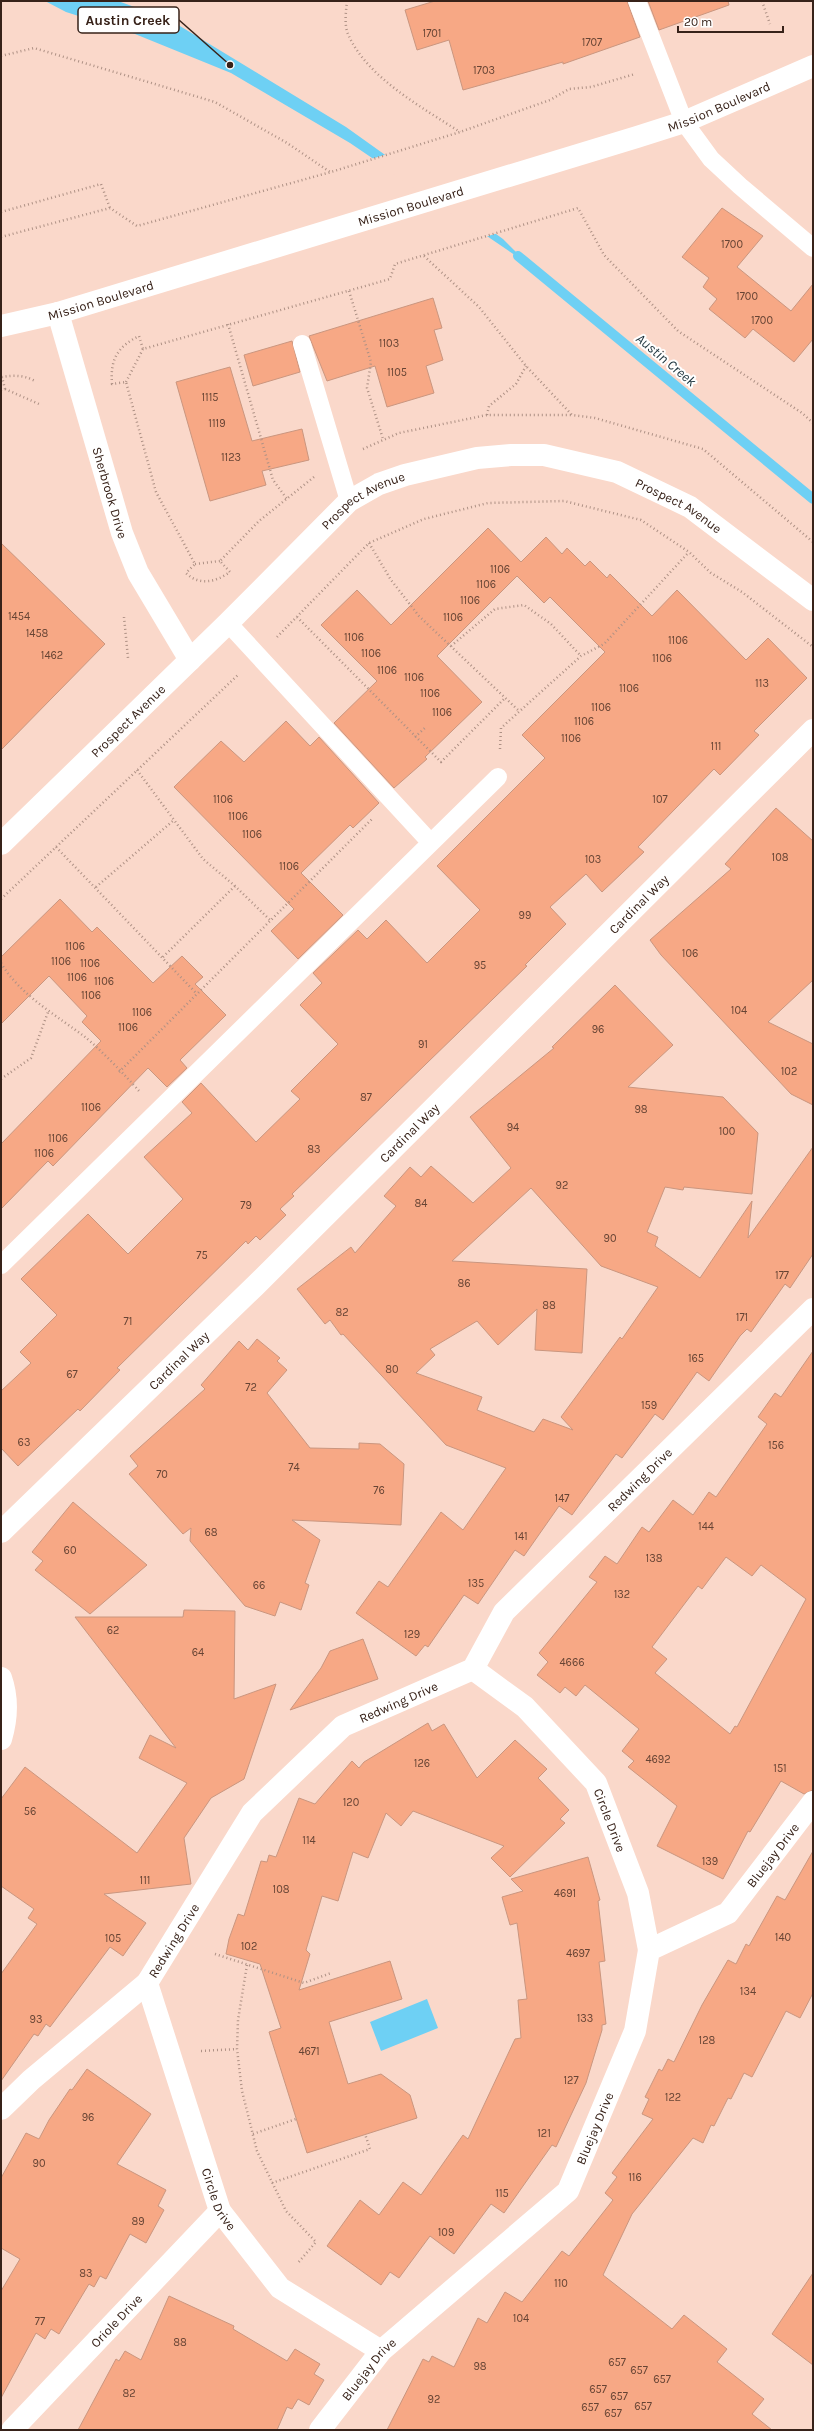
<svg xmlns="http://www.w3.org/2000/svg" width="814" height="2431" viewBox="0 0 814 2431" font-family="Karla,sans-serif">
<style>
.water{fill:#6ed0f4}
.pier{fill:#fad8ca}
.lines{fill:none;stroke-linecap:round;stroke-linejoin:round}
.stream{stroke:#6ed0f4;stroke-width:10}
.building{fill:#f7a885;stroke:#ca967f;fill-rule:evenodd}
.path{stroke:#ae9185;stroke-width:2.5;stroke-dasharray:1 3;stroke-linecap:butt}
.lane{stroke:#fff;stroke-width:18}
.street{stroke:#fff;stroke-width:22}
.secondary{stroke:#fff;stroke-width:22}
.labels{text-anchor:middle;dominant-baseline:central;stroke-width:4;stroke-linejoin:round;paint-order:stroke}
.number-label{font-size:11px;fill:#674434}
.street-label{font-size:13px;fill:#372219;stroke:#fff}
.water-label{font-size:14px;font-style:italic;fill:#1c323b;stroke:#fff}
.leader{fill:none;stroke:#372219;stroke-width:1.5}
.callout-dot{fill:#372219;stroke:#fff;stroke-width:1.5}
.callout{fill:#fff;stroke:#372219;stroke-width:1.5}
.callout-label{font-size:14px;text-anchor:middle;font-weight:bold;fill:#372219}
</style>
<rect width="100%" height="100%" fill="#fad8ca"/>
<path class="water" d="M45,1H118L170,20L346,127L503,239L528,264L350,143L231,73L135,34L66,12Z
M427,1999L438,2028L381,2051L370,2022Z"/>
<path class="pier" d="M388,154L498,233L485,237L371,159Z"/>
<g class="lines">
<path class="stream" d="M518,256L813,499"/>
</g>
<path class="building" d="M435,1H627L640,37L563,64V62L463,90L449,40L417,50L405,10Z
M648,1H728L729,5L659,30Z
M722,208L763,236L737,267L791,311L813,284V339L794,362L753,329L745,338L709,309L717,299L703,287L709,278L682,257Z
M433,298L442,328L434,330L443,360L426,366L434,393L387,407L375,366L327,381L309,336Z
M292,341L300,372L253,386L244,355Z
M230,367L252,441L302,429L309,460L262,471L266,485L210,501L176,382Z
M488,528L521,562L546,537L562,554L567,548L585,566L590,561L607,578L610,574L652,616L677,590L746,660L768,638L807,678L754,731L759,735L720,775L714,769L638,847L644,852L602,892L586,874L550,907L566,924L525,965L527,966L292,1194L294,1196L280,1209L286,1215L260,1240L256,1236L248,1244L246,1241L117,1368L120,1370L80,1411L78,1409L18,1466L1,1448V1391L31,1363L20,1352L57,1315L21,1279L88,1214L128,1254L183,1199L144,1157L192,1113L182,1102L201,1083L256,1142L300,1099L291,1091L338,1044L300,1005L322,983L313,973L358,930L367,939L386,920L427,963L480,910L437,866L545,758L522,735L605,652L550,597L544,603L517,576L437,656L482,702L425,757L427,759L394,788L334,723L377,681L321,625L357,590L391,625Z
M1,543L105,644L1,750Z
M286,721L310,746L319,737L379,803L353,828L350,825L301,873L343,915L298,959L271,931L294,909L174,787L221,741L244,762Z
M776,808L813,841V980L768,1022L813,1044V1105L791,1094L661,955L650,940L731,869L725,864Z
M60,899L92,932L97,927L153,983L182,956L203,977L195,984L226,1015L180,1060L187,1068L167,1087L148,1068L53,1166L48,1161L1,1209V1144L101,1041L82,1022L87,1016L49,976L1,1024V957Z
M615,985L673,1045L628,1087L723,1097L758,1133L752,1194L684,1187L683,1190L665,1187L647,1232L658,1237L655,1246L700,1278L752,1201L748,1238L813,1147V1254L790,1288L785,1284L751,1332L747,1329L740,1336L709,1381L697,1372L663,1420L655,1414L622,1458L616,1454L572,1515L559,1506L524,1556L515,1550L478,1604L464,1595L428,1647L425,1645L416,1656L356,1613L379,1581L388,1587L441,1512L463,1530L506,1468L446,1445L343,1334L341,1335L330,1320L325,1324L297,1289L351,1247L355,1253L396,1206L384,1196L410,1167L421,1177L431,1166L473,1203L511,1168L470,1117L554,1048L552,1047ZM531,1188L601,1266L658,1287L622,1339L620,1337L561,1417L573,1430L543,1419L534,1432L477,1410L482,1397L416,1373L435,1355L430,1349L477,1321L498,1345L537,1309L535,1350L582,1353L587,1269L452,1261Z
M257,1339L280,1358L277,1361L287,1370L267,1393L310,1448L359,1449V1443L380,1444L404,1464L401,1525L292,1520L320,1540L305,1583L309,1585L301,1610L280,1602L275,1616L245,1606L190,1541L191,1528L183,1534L129,1474L138,1466L130,1456L205,1389L201,1385L239,1341L248,1350Z
M813,1351V1790L804,1794L781,1781L750,1832L748,1831L723,1879L657,1846L677,1806L628,1767L634,1761L622,1751L639,1729L585,1685L576,1696L565,1687L560,1693L537,1675L548,1662L539,1653L597,1582L589,1577L605,1556L617,1564L642,1527L649,1532L673,1500L693,1515L709,1492L716,1497L767,1424L758,1417L775,1393L781,1397ZM726,1557L752,1576L761,1565L806,1599L737,1727L735,1726L730,1734L655,1673L667,1659L652,1647L698,1586L702,1589Z
M73,1502L147,1565L90,1614L35,1570L43,1561L32,1552Z
M184,1610L235,1611L234,1699L276,1684L244,1779L211,1798L184,1838L191,1884L104,1894L146,1923L123,1956L110,1947L50,2027L46,2024L38,2036L34,2034L1,2081V1974L37,1924L28,1918L34,1909L1,1886V1799L25,1767L137,1853L187,1783L139,1758L150,1735L176,1748L75,1617H183Z
M363,1639L378,1679L290,1710L321,1668L330,1651Z
M428,1723L432,1731L444,1724L477,1778L515,1740L547,1769L538,1778L569,1810L560,1819L565,1823L510,1877L491,1858L504,1846L413,1811L401,1826L386,1813L368,1858L353,1852L338,1901L322,1896L306,1950L310,1954L299,1990L390,1961L402,1999L329,2022L348,2084L381,2074L410,2095L417,2118L307,2153L269,2032L281,2028L260,1964L226,1954L229,1939L238,1914L244,1916L261,1861L267,1862L269,1855L276,1857L299,1798L315,1804L352,1761L359,1768L364,1762Z
M813,1851V1993L800,2018L786,2011L752,2077L744,2073L731,2099L728,2098L714,2126L711,2125L703,2143L693,2138L632,2214L603,2275L672,2329L684,2315L727,2349L717,2362L764,2399L752,2414L772,2430H387L423,2359L429,2362L432,2356L454,2367L478,2318L487,2323L505,2292L522,2302L562,2251L569,2256L613,2200L605,2193L617,2177L612,2173L653,2119L642,2114L649,2099L645,2097L659,2069L662,2071L668,2059L674,2062L702,2005L728,1960L736,1964L746,1944L749,1946L777,1896L785,1900Z
M588,1857L600,1900L598,1901L605,1961L599,1962L606,2024L602,2025V2030L586,2083L556,2147L552,2145L504,2213L491,2204L454,2254L430,2236L399,2278L390,2272L381,2285L327,2246L360,2200L379,2215L403,2182L421,2195L463,2135L468,2139L515,2039L521,2038L518,2000L527,1999L517,1923L510,1925L502,1897L523,1891L511,1879Z
M87,2069L151,2114L117,2164L166,2190L158,2206L164,2210L146,2243L130,2234L106,2279L100,2276L94,2287L89,2284L59,2334L51,2329L45,2339L36,2333L1,2398V2291L20,2259L1,2248V2178L26,2133L39,2139L49,2120L70,2089L72,2090Z
M813,2273V2365L772,2334Z
M169,2296L234,2326L233,2329L287,2361L295,2349L320,2364L314,2374L324,2380L309,2405L298,2399L292,2409L287,2407L277,2430H78L116,2359L119,2361L125,2351L141,2360Z"/>
<g class="lines">
<path class="path" d="M347,1C346,11 344,25 348,34C366,77 423,108 460,132
M762,1L770,24
M1,56L34,48L215,102L287,143L330,172
M1,212L101,184L110,208
M1,237L110,208L137,226L331,172L460,132L550,100L569,89L591,87L635,74
M424,256L479,307L526,366L572,415L595,418L703,449L813,542
M349,291L371,362L367,388L383,439
M228,324L273,480L287,499
M126,382L143,349
M5,389L39,404
M1,390L5,389L2,377C14,375 24,375 35,381
M487,415L489,406L516,384L526,366
M363,449L399,433L487,415H572
M314,477L259,521L220,561L230,572C216,582 199,586 186,573L195,564L156,492L126,382L112,384C110,360 117,347 139,336L143,349L390,279L395,264L578,208L604,255L678,331L802,413L813,423
M369,543L391,580L419,616L519,711
M195,564L220,561
M124,617L128,658
M297,617L441,762L505,698
M277,637L369,543L424,519L488,503L564,501L641,520L689,552L711,573L742,592L813,647
M451,646L495,609L524,605L551,624L581,656
M415,737L426,727
M500,749L501,728L581,656L604,644L689,552
M137,770L203,859L235,886L271,921
M56,847L197,994
M96,887L174,820
M1,899L238,675
M163,957L235,886
M1,963C20,995 56,1015 85,1037C99,1048 127,1077 139,1091
M119,1072L372,819
M1,1079L31,1058L48,1012
M215,1954L304,1983L331,1973
M247,1965L238,2020L237,2049L242,2091L257,2151L286,2211L316,2242L297,2264
M201,2051L237,2049
M253,2134L296,2119
M272,2183L370,2149L365,2134"/>
<path class="lane" d="M637,1L684,122L711,159L740,186L813,248
M302,344L349,501
M228,623L431,843
M1,1265L498,777"/>
<g class="street">
<path id="s1" d="M58,313L122,533L138,573L190,660"/>
<path id="s2" d="M1,844L228,623L349,501L379,484L405,475L477,458L511,455H544L617,472L690,507L813,600"/>
<path id="s3" d="M1,1532L255,1286L813,730"/>
<path id="s4" d="M473,1669L525,1707L596,1783L638,1893L649,1950"/>
<path d="M1,1678C8,1698 7,1719 1,1739"/>
<path id="s5" d="M147,1983L220,2211L280,2288L381,2351"/>
<path id="s6" d="M1,2109L31,2080L147,1983L252,1813L343,1726L473,1669L504,1612L813,1309"/>
<path id="s7" d="M12,2430L220,2211"/>
<path id="s8" d="M320,2430L381,2351L568,2191L635,2031L649,1950L728,1913L813,1802"/>
</g>
<path class="secondary" id="s9" d="M1,326L58,313L637,137L684,122L813,66"/>
</g>
<g class="labels">
<g class="number-label">
<text x="432" y="33">1701</text>
<text x="592" y="42">1707</text>
<text x="484" y="70">1703</text>
<text x="732" y="244">1700</text>
<text x="747" y="296">1700</text>
<text x="762" y="320">1700</text>
<text x="389" y="343">1103</text>
<text x="397" y="372">1105</text>
<text x="210" y="397">1115</text>
<text x="217" y="423">1119</text>
<text x="231" y="457">1123</text>
<text x="500" y="569">1106</text>
<text x="486" y="584">1106</text>
<text x="470" y="600">1106</text>
<text x="19" y="616">1454</text>
<text x="453" y="617">1106</text>
<text x="37" y="633">1458</text>
<text x="354" y="637">1106</text>
<text x="678" y="640">1106</text>
<text x="371" y="653">1106</text>
<text x="52" y="655">1462</text>
<text x="662" y="658">1106</text>
<text x="387" y="670">1106</text>
<text x="414" y="677">1106</text>
<text x="762" y="683">113</text>
<text x="629" y="688">1106</text>
<text x="430" y="693">1106</text>
<text x="601" y="707">1106</text>
<text x="442" y="712">1106</text>
<text x="584" y="721">1106</text>
<text x="571" y="738">1106</text>
<text x="716" y="746">111</text>
<text x="223" y="799">1106</text>
<text x="660" y="799">107</text>
<text x="238" y="816">1106</text>
<text x="252" y="834">1106</text>
<text x="780" y="857">108</text>
<text x="593" y="859">103</text>
<text x="289" y="866">1106</text>
<text x="525" y="915">99</text>
<text x="75" y="946">1106</text>
<text x="690" y="953">106</text>
<text x="61" y="961">1106</text>
<text x="90" y="963">1106</text>
<text x="480" y="965">95</text>
<text x="77" y="977">1106</text>
<text x="104" y="981">1106</text>
<text x="91" y="995">1106</text>
<text x="739" y="1010">104</text>
<text x="142" y="1012">1106</text>
<text x="128" y="1027">1106</text>
<text x="598" y="1029">96</text>
<text x="423" y="1044">91</text>
<text x="789" y="1071">102</text>
<text x="366" y="1097">87</text>
<text x="91" y="1107">1106</text>
<text x="641" y="1109">98</text>
<text x="513" y="1127">94</text>
<text x="727" y="1131">100</text>
<text x="58" y="1138">1106</text>
<text x="314" y="1149">83</text>
<text x="44" y="1153">1106</text>
<text x="562" y="1185">92</text>
<text x="421" y="1203">84</text>
<text x="246" y="1205">79</text>
<text x="610" y="1238">90</text>
<text x="202" y="1255">75</text>
<text x="782" y="1275">177</text>
<text x="464" y="1283">86</text>
<text x="549" y="1305">88</text>
<text x="342" y="1312">82</text>
<text x="742" y="1317">171</text>
<text x="128" y="1321">71</text>
<text x="696" y="1358">165</text>
<text x="392" y="1369">80</text>
<text x="72" y="1374">67</text>
<text x="251" y="1387">72</text>
<text x="649" y="1405">159</text>
<text x="24" y="1442">63</text>
<text x="776" y="1445">156</text>
<text x="294" y="1467">74</text>
<text x="162" y="1474">70</text>
<text x="379" y="1490">76</text>
<text x="562" y="1498">147</text>
<text x="706" y="1526">144</text>
<text x="211" y="1532">68</text>
<text x="521" y="1536">141</text>
<text x="70" y="1550">60</text>
<text x="654" y="1558">138</text>
<text x="476" y="1583">135</text>
<text x="259" y="1585">66</text>
<text x="622" y="1594">132</text>
<text x="113" y="1630">62</text>
<text x="412" y="1634">129</text>
<text x="198" y="1652">64</text>
<text x="572" y="1662">4666</text>
<text x="658" y="1759">4692</text>
<text x="422" y="1763">126</text>
<text x="780" y="1768">151</text>
<text x="351" y="1802">120</text>
<text x="30" y="1811">56</text>
<text x="309" y="1840">114</text>
<text x="710" y="1861">139</text>
<text x="145" y="1880">111</text>
<text x="281" y="1889">108</text>
<text x="565" y="1893">4691</text>
<text x="783" y="1937">140</text>
<text x="113" y="1938">105</text>
<text x="249" y="1946">102</text>
<text x="578" y="1953">4697</text>
<text x="748" y="1991">134</text>
<text x="585" y="2018">133</text>
<text x="36" y="2019">93</text>
<text x="707" y="2040">128</text>
<text x="309" y="2051">4671</text>
<text x="571" y="2080">127</text>
<text x="673" y="2097">122</text>
<text x="88" y="2117">96</text>
<text x="544" y="2133">121</text>
<text x="39" y="2163">90</text>
<text x="635" y="2177">116</text>
<text x="502" y="2193">115</text>
<text x="138" y="2221">89</text>
<text x="446" y="2232">109</text>
<text x="86" y="2273">83</text>
<text x="561" y="2283">110</text>
<text x="521" y="2318">104</text>
<text x="40" y="2321">77</text>
<text x="180" y="2342">88</text>
<text x="617" y="2362">657</text>
<text x="480" y="2366">98</text>
<text x="639" y="2370">657</text>
<text x="662" y="2379">657</text>
<text x="598" y="2389">657</text>
<text x="129" y="2393">82</text>
<text x="619" y="2396">657</text>
<text x="434" y="2399">92</text>
<text x="643" y="2406">657</text>
<text x="590" y="2407">657</text>
<text x="613" y="2413">657</text>
</g>
<g class="street-label">
<text stroke="none"><textPath href="#s9" startOffset="751">Mission Boulevard</textPath></text>
<text stroke="none"><textPath href="#s9" startOffset="427">Mission Boulevard</textPath></text>
<text stroke="none"><textPath href="#s9" startOffset="103">Mission Boulevard</textPath></text>
<text stroke="none"><textPath href="#s1" startOffset="187">Sherbrook Drive</textPath></text>
<text stroke="none"><textPath href="#s2" startOffset="501">Prospect Avenue</textPath></text>
<text stroke="none"><textPath href="#s2" startOffset="837">Prospect Avenue</textPath></text>
<text stroke="none"><textPath href="#s2" startOffset="177">Prospect Avenue</textPath></text>
<text stroke="none"><textPath href="#s3" startOffset="895">Cardinal Way</textPath></text>
<text stroke="none"><textPath href="#s3" startOffset="571">Cardinal Way</textPath></text>
<text stroke="none"><textPath href="#s3" startOffset="247">Cardinal Way</textPath></text>
<text stroke="none"><textPath href="#s6" startOffset="915">Redwing Drive</textPath></text>
<text stroke="none"><textPath href="#s6" startOffset="579">Redwing Drive</textPath></text>
<text stroke="none"><textPath href="#s4" startOffset="208">Circle Drive</textPath></text>
<text stroke="none"><textPath href="#s8" startOffset="762">Bluejay Drive</textPath></text>
<text stroke="none"><textPath href="#s6" startOffset="243">Redwing Drive</textPath></text>
<text stroke="none"><textPath href="#s8" startOffset="414">Bluejay Drive</textPath></text>
<text stroke="none"><textPath href="#s5" startOffset="228">Circle Drive</textPath></text>
<text stroke="none"><textPath href="#s7" startOffset="151">Oriole Drive</textPath></text>
<text stroke="none"><textPath href="#s8" startOffset="78">Bluejay Drive</textPath></text>
</g>
<g class="water-label">
<text transform="translate(666 360) rotate(40)">Austin Creek</text>
</g>
</g>
<path class="leader" d="M230 65L179 20"/>
<circle class="callout-dot" cx="230" cy="65" r="4"/>
<rect class="callout" x="78" y="7" width="101" height="26" rx="4"/>
<g class="callout-label">
<text x="128" y="25">Austin Creek</text>
</g>
<rect width="814" height="2431" fill="none" stroke="#372219" stroke-width="4"/>
<path d="M678 26v6h105v-6" fill="none" stroke="#372219" stroke-width="2"/>
<text x="684" y="26" font-size="12" fill="#372219" stroke="#ffffff" stroke-width="3" paint-order="stroke">20 m</text>
</svg>
